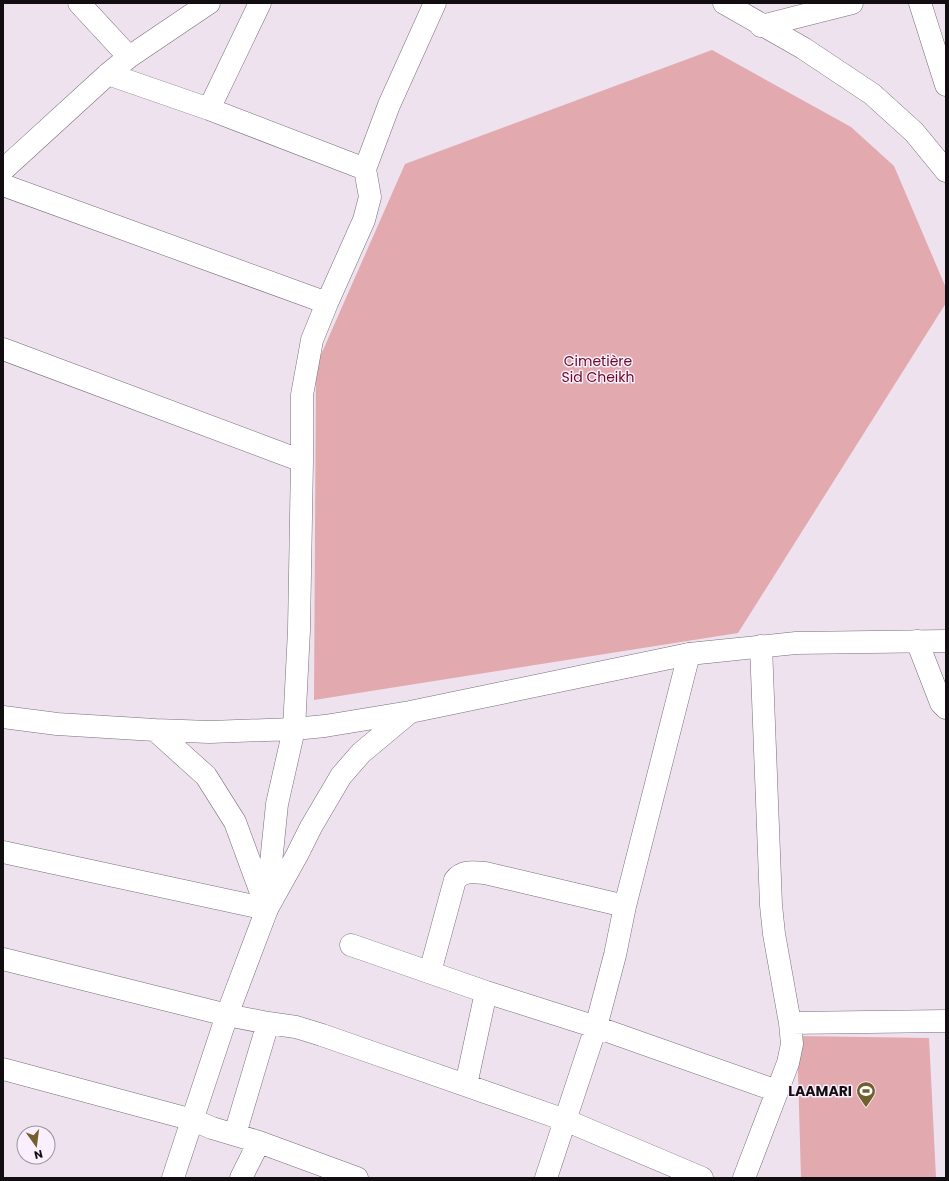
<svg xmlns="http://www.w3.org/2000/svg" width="949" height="1181" viewBox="0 0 949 1181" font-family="Poppins,sans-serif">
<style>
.green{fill:#e2a9ae}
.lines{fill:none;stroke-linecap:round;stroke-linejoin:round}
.minor-casing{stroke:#776e79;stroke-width:23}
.major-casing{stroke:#776e79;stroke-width:23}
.minor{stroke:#fff;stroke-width:22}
.major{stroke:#fff;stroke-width:22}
.labels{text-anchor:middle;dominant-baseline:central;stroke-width:3;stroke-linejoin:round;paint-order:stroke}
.park-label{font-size:14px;fill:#6d0825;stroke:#faeffc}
.poi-label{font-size:14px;font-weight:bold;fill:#110d11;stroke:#faeffc;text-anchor:end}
</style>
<rect width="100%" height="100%" fill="#ede2ee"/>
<path class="green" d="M712,50L851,127L894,166L946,288V303L738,633L314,700L316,366L405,164Z
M797,1036L929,1038L936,1178H801Z"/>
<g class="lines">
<g class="minor-casing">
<path id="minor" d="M79,3L129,57
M920,3L946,85
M761,26L852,3
M108,74L209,109L365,169
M209,109L260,3
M3,170L108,74L129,57L209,3
M3,185L327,303
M3,349L302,461
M917,641L941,703L946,708
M294,729L299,630L302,461V395L312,340L327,303L364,220L370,197L365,169L389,105L435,3
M3,852L267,909
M351,945L486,992L596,1027L777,1091
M3,959L227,1015L268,1023
M430,972L455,880C463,870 473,872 485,873L625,906
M790,1023L946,1021
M3,1069L193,1120L212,1128L259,1142L357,1178
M466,1085L486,992
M235,1134L268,1023L296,1027L322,1035L565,1120L702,1178
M241,1178L259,1142
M546,1178L596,1027L615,955L625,906L689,654
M744,1178L788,1063L792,1044L790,1023L774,934L771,905L761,646"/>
</g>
<g class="major-casing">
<path id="major" d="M724,3L803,48L872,94L914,132L946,171
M3,717L57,724L155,730L210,732L294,729L325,726L410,712L689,654L796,643L946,641
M155,730L206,776L235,822L267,909
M267,902L277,804L294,729
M173,1178L227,1015L267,909L297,855L311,827L341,776L361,753L409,713"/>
</g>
<use href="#minor" class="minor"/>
<use href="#major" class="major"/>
</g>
<defs>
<g id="stadium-pin" transform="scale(1)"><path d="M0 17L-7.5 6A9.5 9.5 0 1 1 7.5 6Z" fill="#72602e" stroke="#faeffc"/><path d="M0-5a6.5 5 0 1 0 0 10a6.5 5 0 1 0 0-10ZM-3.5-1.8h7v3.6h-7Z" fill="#fff"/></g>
</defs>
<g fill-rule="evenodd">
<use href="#stadium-pin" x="866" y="1091"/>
</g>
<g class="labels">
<g class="park-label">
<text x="598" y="361">Cimetière<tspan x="598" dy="16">Sid Cheikh</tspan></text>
</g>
<g class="poi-label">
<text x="852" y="1091">LAAMARI</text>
</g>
</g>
<rect width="949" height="1181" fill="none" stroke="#110d11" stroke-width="8"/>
<g transform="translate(36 1145) rotate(166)"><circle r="19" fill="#faeffc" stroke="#9d959e"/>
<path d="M0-3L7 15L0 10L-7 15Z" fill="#72602e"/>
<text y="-6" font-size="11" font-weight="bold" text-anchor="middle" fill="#110d11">N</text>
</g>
</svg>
